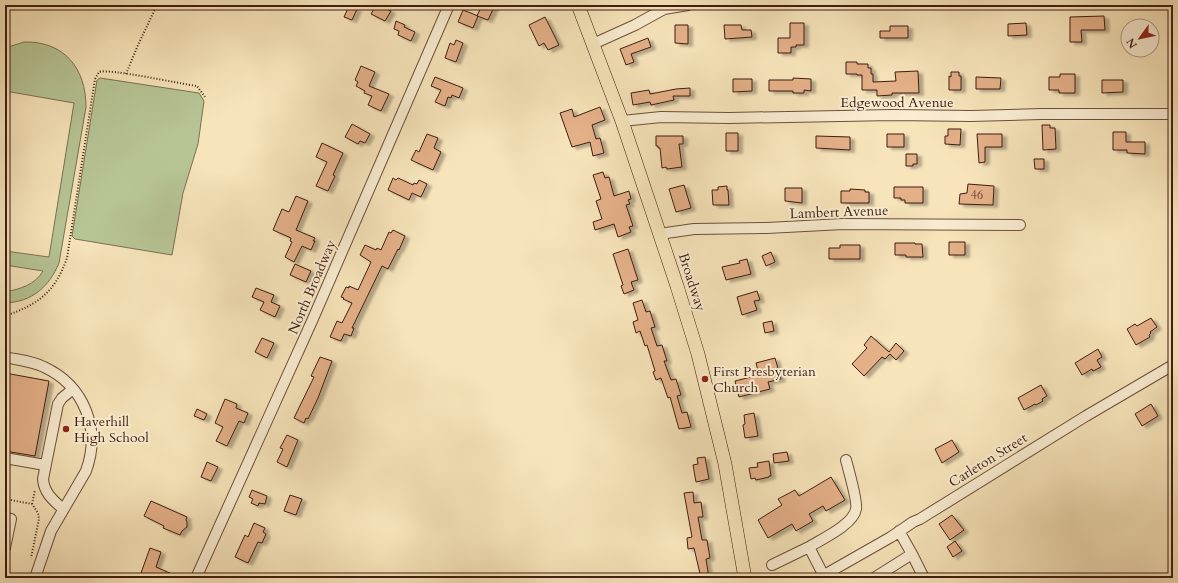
<svg xmlns="http://www.w3.org/2000/svg" width="1178" height="583" viewBox="0 0 1178 583" font-family="Cardo,serif">
<style>
.green{fill:#b7c595;stroke:#7b7153}
.building{fill:#e4b088;stroke:#3f1d11;filter:url(#shadow)}
.lines{fill:none;stroke-linecap:round;stroke-linejoin:round}
.minor-casing{stroke:#6d4f3b;stroke-width:12}
.major-casing{stroke:#3f1d11;stroke-width:14}
.path{stroke:#3f1d11;stroke-width:2;stroke-dasharray:1 2;stroke-linecap:butt}
.minor{stroke:#faedd2;stroke-width:10}
.major{stroke:#f7e4ba;stroke-width:13}
.poi-dot{fill:#8f2418;stroke:#faedd2;stroke-width:1.5}
.labels{text-anchor:middle;dominant-baseline:central;stroke-width:4;stroke-linejoin:round;paint-order:stroke}
.number-label{font-size:12px;fill:#68422f}
.street-label{font-size:14px;fill:#3f1d11;stroke:#faedd2}
.poi-label{font-size:14px;fill:#3f1d11;stroke:#faedd2;text-anchor:start}
</style>
<defs>
<filter id="shadow"><feDropShadow dx="4.5" dy="2.5" stdDeviation="1" flood-color="#0004"/></filter>
</defs>
<rect width="100%" height="100%" fill="#f7e4ba"/>
<filter id="stains"><feTurbulence type="fractalNoise" baseFrequency=".005" numOctaves="4"/><feColorMatrix values="0 0 0 0 .2 0 0 0 0 .09 0 0 0 0 .02 0 0 0 .5 -.17"/></filter>
<radialGradient id="worn" r=".72"><stop offset=".6" stop-color="#630" stop-opacity="0"/><stop offset="1" stop-color="#630" stop-opacity=".3"/></radialGradient>
<path class="green" d="M24,42C64,41 86,68 86,107L59,263C49,287 32,302 5,303V292C20,289 35,285 43,271L5,265V251L49,257L74,103L5,91V48Z
M100,78L199,93L204,101L198,144L183,193L172,255L75,239L72,236L97,80Z"/>
<path class="building" d="M376,5H379L391,11L385,21L371,14Z
M482,5H495L488,20L477,16Z
M349,6L357,9L352,20L344,17Z
M463,10L478,16L473,28L458,22Z
M1104,16L1105,30H1081L1082,42H1070V17Z
M545,17L559,45L548,50L544,43L539,46L529,25Z
M396,21L405,25L404,27L415,32L411,41L398,35L399,31L394,29Z
M790,23H804V45H796V47H791V53H778V38H790Z
M1026,23L1027,35L1008,36V24Z
M675,25H688V44L675,43Z
M724,25H741L742,30H751L752,37L725,39Z
M890,26H908V38H880V31H890Z
M648,38L651,47L631,54L634,62L626,65L620,49Z
M456,40L463,43L456,62L445,58L450,43L454,45Z
M846,62H857V64H868V68H871V74H873V82L896,81L895,72L918,71L919,93H892V95L877,96V90H862V75H857V74H846Z
M361,66L375,72L369,86L389,94L381,111L368,105L372,96L364,93L365,91L356,86L358,82L355,80Z
M951,72H959V76H961V90H949V76L951,77Z
M1060,74H1075V93H1059V90H1049V77H1060Z
M435,77L463,88L459,98L452,95L451,98L448,97L445,106L435,102L441,90L431,86Z
M976,77L1001,78L1000,89H976Z
M793,78L811,79V91L804,90V93H793V91H769V80H793Z
M733,79H752V91L733,92Z
M1102,80H1123V92L1102,93Z
M690,88V96H673L674,100L651,105L650,102L633,105L631,93L649,90L650,94L676,89Z
M600,107L605,120L592,125L596,139L600,138L604,153L593,156L590,142L572,147L560,113L572,109L574,117Z
M352,124L370,134L365,143L360,141L358,144L345,137Z
M1042,125H1050V128H1055L1056,149L1043,150Z
M948,129H961L960,145L945,144V136H948Z
M1113,132H1126V142H1145V154L1127,153V150H1113Z
M726,133H738V151H726Z
M427,134L438,138L434,148L441,152L433,170L411,160L416,150L419,152Z
M887,134H904V147H887Z
M977,134H1002V147H985V162L979,163Z
M656,136H683V144H679L682,167L667,169L666,167L662,168L660,148H658V146H656Z
M816,136L850,137V150L816,148Z
M322,143L343,153L333,175L335,176L328,191L316,186L327,162L316,157Z
M906,154H917V164H913V166H906Z
M1034,159H1044V169H1035Z
M603,172L605,178L609,177L614,196L629,191L631,199L628,200L630,204L626,205L633,226L629,227L631,232L618,237L614,224L595,230L593,222L602,219L596,201L601,199L593,175Z
M393,178L396,180L398,178L413,185L414,183L417,184L419,180L427,184L421,197L412,193L409,200L388,190Z
M968,184L994,186L993,205L959,204L960,194L967,193Z
M684,185L691,208L676,212L669,189Z
M727,186V190H728L729,205H713L712,190H718V187Z
M894,187H923V203H905V200H901V198H894Z
M785,188H802V203L785,201Z
M850,189L865,190V192H869V203H841V191H850Z
M296,196L308,201L296,230L315,238L313,241H315L311,250L302,246L294,262L285,257L292,242L290,241L291,238L273,230L282,209L289,212Z
M393,230L405,236L399,250L398,249L388,269L382,266L352,328H354L351,336L344,334L341,341L330,337L337,321L342,323L352,303L343,299L344,298L341,297L346,287L349,288V286L358,290L371,262L360,255L365,245L376,250L377,248L381,250L389,232L391,233Z
M949,242H965V255H949Z
M895,243H915V244H922L923,257H906V255H895Z
M840,245H860V259H829V248H840Z
M628,249L638,280L631,282L634,290L624,294L621,286L623,285L613,254Z
M771,252L775,262L766,266L762,256Z
M747,259L751,274L726,280L722,267L740,263L739,261Z
M295,264L311,271L306,282L290,275Z
M256,288L274,295L271,302L280,306L275,317L260,310L264,302L252,297Z
M757,291L760,300L754,301L757,310L742,315L737,297Z
M642,300L646,312L650,311L655,327L651,328L657,346L662,345L667,361H664L671,380L676,379L681,395L677,396L682,413L687,412L691,427L679,429L670,397L668,398L661,378L656,380L653,372L655,371L647,345L645,346L640,331L636,333L633,322L638,320L633,303Z
M1151,318L1157,327L1150,332L1151,333L1149,335L1150,337L1136,345L1127,329L1135,324L1137,326Z
M772,321L774,331L765,333L763,323Z
M871,336L889,352L896,343L904,351L896,360L890,354L885,359L882,357L864,376L852,364L867,348L864,345Z
M262,338L274,343L267,358L255,352Z
M1098,349L1102,357L1097,360L1101,367L1093,371L1092,369L1082,375L1075,363Z
M320,357L332,361L318,398L308,419L306,418L304,423L294,418L314,377L311,376Z
M775,358L781,379L768,382L770,389L739,397L735,381L759,375L756,363Z
M5,373L49,381L35,456L5,451Z
M1041,385L1047,396L1042,399L1043,401L1036,405L1035,404L1024,410L1018,398Z
M225,399L237,404L236,408L248,413L244,423L239,421L227,446L216,441L223,427L215,423Z
M1151,404L1158,416L1142,426L1135,414Z
M197,409L207,414L204,420L194,416Z
M754,413L758,436L745,438L743,425L745,424L744,415Z
M287,435L298,440L287,467L277,462L283,449L280,448Z
M952,440L959,452L942,463L935,449Z
M787,452L789,461L774,463L773,454Z
M705,457L709,479L696,482L693,465L698,464L697,458Z
M769,461L771,476H769V477L756,480L755,478L751,479L749,468L758,467L757,463Z
M207,462L218,467L211,481L201,477Z
M831,477L845,500L826,511L823,506L809,514L813,521L796,531L792,524L768,538L758,520L782,505L778,499L795,490L799,496Z
M252,490L267,496L265,504L259,503L258,506L251,503L253,499L249,497Z
M693,492L694,503L701,502L703,517H698L702,540H707L710,558L706,559L709,578H701L694,548L688,549L687,538L692,537L684,493Z
M290,495L302,499L296,515L284,511Z
M151,501L187,517L186,520L187,522V527L182,531L180,535L163,528L164,526L144,516Z
M952,515L964,530L950,540L939,524Z
M254,523L265,528L263,532L266,534L262,543L258,542L248,563L235,557L245,535L248,537Z
M955,541L962,551L953,557L947,547Z
M150,548L161,552L156,567L181,578H155L141,573Z"/>
<g class="lines">
<g class="minor-casing">
<path id="minor" d="M593,44L635,25L664,9L688,5
M622,121L661,117L729,118L893,115L971,116L1041,114H1173
M659,234L694,229L767,228L843,224L1020,225
M5,357C18,360 32,361 44,367C85,386 101,430 86,471L51,531L35,578
M5,458L45,465
M63,509C53,500 44,493 43,479L58,404L62,398L73,389
M5,518L11,519L5,548
M912,554L924,578
M772,565L809,547
M196,578L312,321L449,5
M819,578L891,537L913,522L920,519L1086,416L1173,365
M825,578L809,547C822,539 854,524 856,509C858,502 848,468 846,460
M874,578L912,554L899,531"/>
</g>
<g class="major-casing">
<path id="major" d="M578,5L622,121L677,286L698,354L725,464L745,578"/>
</g>
<path class="path" d="M126,74L138,45L157,5
M5,316C39,304 55,292 67,258L95,79L99,72C108,68 181,84 197,86L205,97
M5,499L32,504L38,513L39,519L31,558
M32,504L35,490
M7,575L24,578"/>
<use href="#minor" class="minor"/>
<use href="#major" class="major"/>
</g>
<g class="poi-dot">
<circle cx="705" cy="379" r="4"/>
<circle cx="66" cy="429" r="4"/>
</g>
<g class="labels">
<g class="number-label">
<text x="977" y="195">46</text>
</g>
<g class="street-label">
<text x="897" y="102">Edgewood Avenue</text>
<text transform="translate(839 212) rotate(-2)">Lambert Avenue</text>
<text transform="translate(692 282) rotate(72)">Broadway</text>
<text transform="translate(312 287) rotate(-67)">North Broadway</text>
<text transform="translate(988 460) rotate(-32)">Carleton Street</text>
</g>
<g class="poi-label">
<text x="713" y="371">First Presbyterian<tspan x="713" dy="16">Church</tspan></text>
<text x="74" y="421">Haverhill<tspan x="74" dy="16">High School</tspan></text>
</g>
</g>
<rect width="1178" height="583" fill="none" stroke="#f7e4ba" stroke-width="20"/>
<rect x="6" y="6" width="1166" height="571" fill="none" stroke="#3f1d11" stroke-width="2"/>
<rect x="10" y="10" width="1158" height="563" fill="none" stroke="#3f1d11"/>
<g transform="translate(1140 38) rotate(237)"><circle r="19" fill="#faedd2" stroke="#af9a85"/>
<path d="M0-3L7 15L0 10L-7 15Z" fill="#8f2418"/>
<text y="-6" font-size="11" font-weight="bold" text-anchor="middle" fill="#3f1d11">N</text>
</g>
<rect width="100%" height="100%" filter="url(#stains)"/>
<rect width="100%" height="100%" fill="url(#worn)"/>
</svg>
